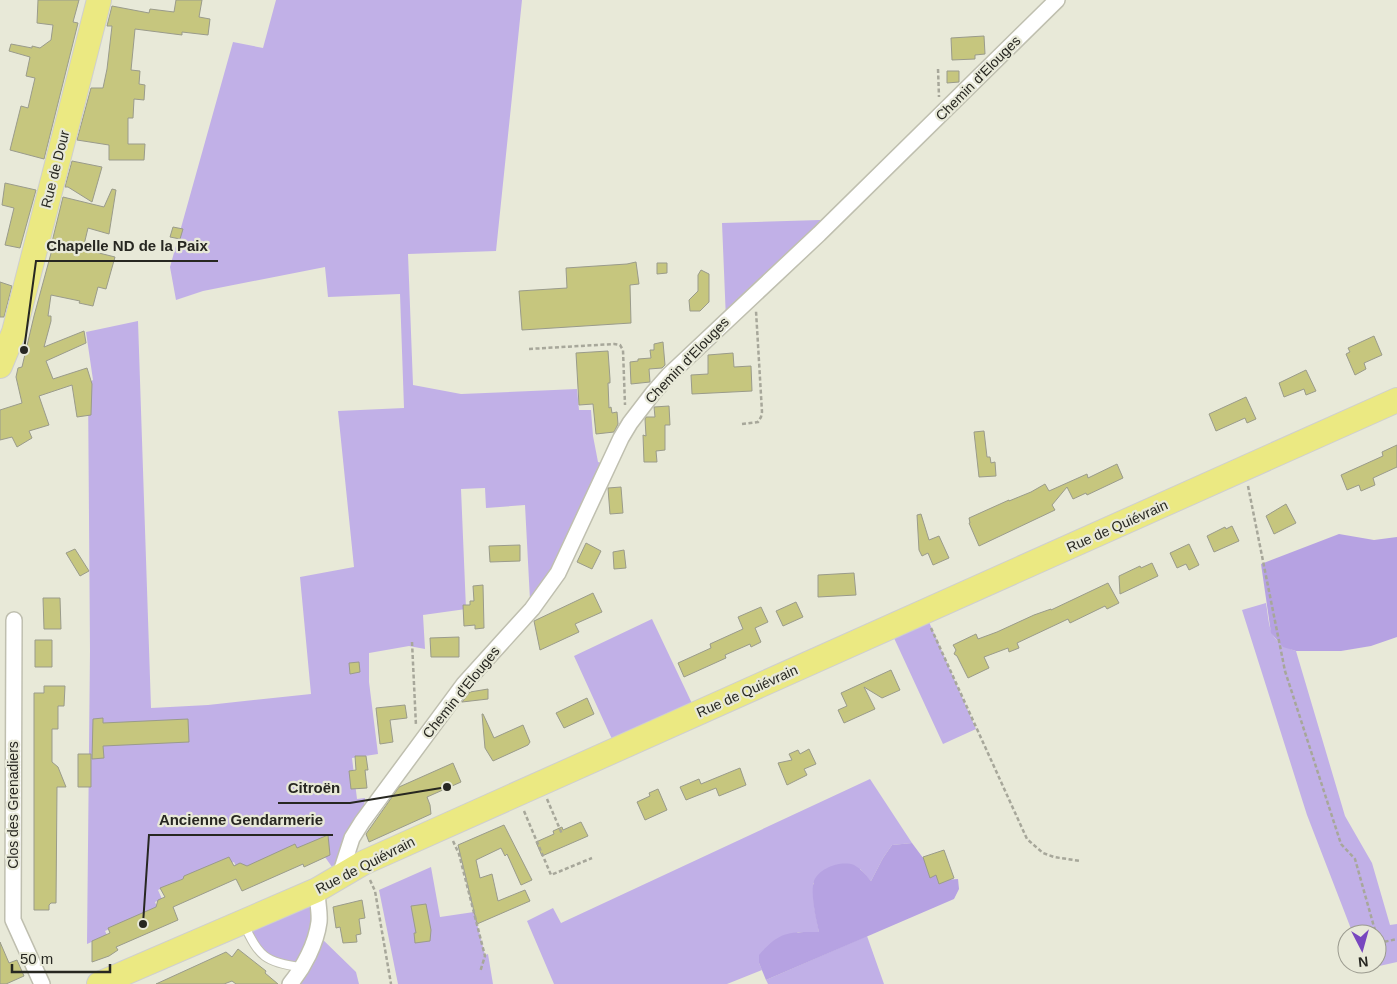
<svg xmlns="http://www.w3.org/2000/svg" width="1397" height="984" viewBox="0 0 1397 984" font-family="Helvetica,sans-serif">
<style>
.green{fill:#c1b0e7}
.forest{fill:#b6a2e2}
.building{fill:#c6c67e;stroke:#9a9b8b}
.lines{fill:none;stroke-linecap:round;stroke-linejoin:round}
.lane-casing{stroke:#bfbfaf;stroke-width:10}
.street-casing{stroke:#bfbfaf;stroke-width:18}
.primary-casing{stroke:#cfcfce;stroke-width:26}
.path{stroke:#a7a79a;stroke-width:2.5;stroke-dasharray:4 2.5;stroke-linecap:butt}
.lane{stroke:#fff;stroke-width:8}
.street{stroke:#fff;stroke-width:15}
.primary{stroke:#ebe982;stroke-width:24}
.labels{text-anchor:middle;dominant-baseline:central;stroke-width:4.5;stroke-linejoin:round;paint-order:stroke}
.street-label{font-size:14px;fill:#272721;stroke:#e8e9d8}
.leader{fill:none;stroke:#272721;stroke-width:2}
.callout-dot{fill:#272721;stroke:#e8e9d8;stroke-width:2}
.callout-label{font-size:15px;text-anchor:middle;font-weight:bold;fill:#272721;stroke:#e8e9d8;stroke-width:4.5;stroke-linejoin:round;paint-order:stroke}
</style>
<rect width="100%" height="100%" fill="#e8e9d8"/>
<path class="green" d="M276,0H522L496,251L408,254L413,385L461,394L577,389L579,410H591L593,436L598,462L608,465L558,573L530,600L525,505L486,508L485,488L461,489L466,609L423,615L425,649L409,646L369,653V682L378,754L352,758L357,799L365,798L362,822L339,877L325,857L323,838L293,852L238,871L234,862L228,864L226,859L158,890L162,899L155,902L157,907L105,931L107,935L87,944L90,651L88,383L93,380L86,332L138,321L151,708L208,705L311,694L300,577L354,567L338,411L404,408L400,294L328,297L325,267L203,291L176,300L170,267L233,42L263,48Z
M820,220L819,234L726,320L722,223Z
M1266,603C1270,628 1268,642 1296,651L1345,816L1372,863L1390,925L1397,924V962L1366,969L1365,964H1377V934H1353L1307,815L1242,610Z
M652,619L697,714L617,750L574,656Z
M929,622L976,729L943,744L894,638Z
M870,779L912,843L892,845L883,858L871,881L860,869L813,883L814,906L819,932H798L759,963L762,970L727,984H554L527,921L553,908L561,923Z
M431,867L440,917L474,912L485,955L488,954L493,984H398L379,890Z
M317,890V934L356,972L359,984H290L301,967L270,960L243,922Z
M867,936L884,984H768L766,980Z"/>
<path class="forest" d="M1339,534L1374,540L1397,537V637L1371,646L1341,651H1296L1283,647L1271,633L1261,564Z
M912,843L932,870L944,880L958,879L959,889L954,899L766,980L759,963V955C780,931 788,932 819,932C816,919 810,893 814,881C819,868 841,860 854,865C861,869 866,875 871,881L883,858L892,845Z"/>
<path class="building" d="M38,0H79L73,22L78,23L44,159L10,150L21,106L28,108L35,78L26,76L30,57L9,51L11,44L32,48V46L40,48L51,40L53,25L37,23Z
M176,0H202L199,17L210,19L208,35L182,32V35L135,29L131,70L140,71L139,84L145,85L144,100L134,99L133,118H128V144H145L144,160H109V145L77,140L91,88H103L107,69L112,26H107L112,6L149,13L150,9L174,12Z
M984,36L985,54L975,55V59L952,60L951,38Z
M947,71H959V82L947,83Z
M72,161L102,167L92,202L68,187H65Z
M5,183L36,190L20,248L5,245L14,208L2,205Z
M112,189L116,190L109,234L88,228L83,249L115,257L106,289L98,287L93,306L79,303L80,301L51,295L48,316H51V321L44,347L84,331L86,343L46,361L53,379L87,368L92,384L91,415L77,417L72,385L39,396L49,425L29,431L32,438L17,447L12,437L0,440V410L22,403L16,377L18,368L22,367L34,316L53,246H51L63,197L104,207Z
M173,227L183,229L180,239L170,237Z
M636,262L639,284L630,285L631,323L522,330L519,291L567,288L566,268L627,264Z
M657,263H667V273L657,274Z
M701,270L709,274V302L700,311H690L689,300L698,291V275Z
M0,282L12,286L4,317H0Z
M1374,336L1382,355L1364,363L1366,369L1355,375L1346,354L1350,352L1348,348Z
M663,342L665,365L662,368L649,369L650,382L631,384L630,362L638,361V359L651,358L650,350H654V344Z
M608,351L610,379V383H608L609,408L611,407L612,413L617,412L618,424L614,432L596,434L593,404L579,405L576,353Z
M733,353L734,367L751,366L752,391L692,394L691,375L708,374V355Z
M1306,370L1316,391L1306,395L1304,389L1284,397L1279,383Z
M1246,397L1256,419L1247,423L1245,418L1216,431L1209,414Z
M669,406L670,425H665V450L656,451L657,462H644L643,435L646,436L645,419L646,417H655L654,407Z
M984,431L987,457H990L991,463L995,462L996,476L979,477L974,432Z
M1397,445V467L1373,478L1375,485L1361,491L1359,485L1347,490L1341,475L1383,456L1382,452Z
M1117,464L1123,478L1087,495L1086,493L1073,499L1067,487L1052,505L1055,510L979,546L969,523H970L969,518L1009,500V501L1031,492L1045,484L1049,491L1087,474L1088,478Z
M621,487L623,513L610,514L608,488Z
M1286,504L1296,523L1274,534L1266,516Z
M921,514L929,540L939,536L949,558L933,565L928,553L922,556L919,550L917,515Z
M1232,526L1239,541L1214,552L1207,536L1225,527L1226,529Z
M586,543L601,551L592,569L577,562Z
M1189,544L1199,565L1189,570L1186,564L1177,568L1170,553Z
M520,545V561L490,562L489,546Z
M75,549L89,571L80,576L66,553Z
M624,550L626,568L614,569L613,552Z
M1152,563L1158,576L1120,594L1119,576L1140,566L1141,568Z
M854,573L856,595L818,597V575Z
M1108,583L1119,603L1107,609L1105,606L1070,623L1068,619L1017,643L1019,648L1009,652L1008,648L984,657L989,668L968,678L957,656L954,654L956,650L953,645L976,634L978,639L997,632L1034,615L1051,609V610Z
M483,585L484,628L475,629V625L464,626L463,605H470V601H474L473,586Z
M593,593L602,612L575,624L579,632L540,650L534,621Z
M43,598H60L61,629H44Z
M796,602L803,617L783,626L776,611Z
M761,607L768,622L755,628L761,642L751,647L750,644L725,655L726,658L684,677L678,663L711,648L710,644L743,629L738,617Z
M459,637V657H431L430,638Z
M35,640H52V667H35Z
M359,662L360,672L350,674L349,663Z
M891,670L900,690L882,698L864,687L875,709L844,723L838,710L847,706L841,693Z
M44,686H65L64,706H58V729H52V762L58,767L66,787H57L56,903H51L49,905V910H34V693H44Z
M488,689V699L462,702L470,692Z
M587,698L594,714L564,728L556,713Z
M405,705L407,718L390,720L393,742L380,744L376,708Z
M482,714H483L494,738L523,725L530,742L528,745L493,761L485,748Z
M103,718V723L188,719L189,742L103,746L104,758L92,759L93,719Z
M809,749L816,764L804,769L807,775L787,785L778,763L792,760L789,754L798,750L800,754Z
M78,754H91V787H78Z
M355,756H366L368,770H365L367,788L351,789L349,771L356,770Z
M453,763L461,782L427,797L430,805L431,814L369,842L366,834L399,787Z
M740,768L746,785L719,796L716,788L686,800L680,787L699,779L701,784Z
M658,789L667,810L645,820L637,802L650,796L649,793Z
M581,822L588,836L542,856L536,842L554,834L553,831L562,827L563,830Z
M504,825L532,880L521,885L507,854L505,856L501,848L476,860L480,878L492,874L498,901L525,890L530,901L477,924L458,845Z
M328,835L330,855L304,867L303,864L242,891L236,879L173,907L178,920L116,947L118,950L109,956L92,962V941L110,933L108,928L156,907L158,900L165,897L160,888L183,879L184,876L229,857L234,866L240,863L247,866L295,844L297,848Z
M944,850L954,878L939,884L936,875L930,878L923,857Z
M362,900L365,918L359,919L361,934L356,935L357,942L343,943L340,927L336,928L333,907Z
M426,904L431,930L430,941L415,943L414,933H416L411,906Z
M0,942L9,963L17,960L24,976L6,984H0Z
M238,949L266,971L265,973L278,984H236L232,981L224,984H156L226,952L232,957Z"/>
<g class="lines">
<g class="lane-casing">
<path id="lane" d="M244,924C258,956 266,963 301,967"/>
</g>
<g class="street-casing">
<path id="street" d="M14,620L13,920L42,984
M339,878L352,838L362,822L464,684L532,609L558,573L621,438L630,423L653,393L669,375L819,234L1057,0
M290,984C304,967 316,944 319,922C320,912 317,901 317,890"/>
</g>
<g class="primary-casing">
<path id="primary" d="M0,366L14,332L99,0
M99,984L317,890L363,863L1397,400"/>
</g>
<path class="path" d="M938,69L939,97
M529,349L614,344L620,345L623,350L625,405
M742,424L758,422L761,417L762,412L756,311
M1248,486L1285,671L1341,844L1355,859L1376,934
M931,628L1027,839L1043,853L1054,857L1080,861
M412,642L416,726
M547,799L562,834
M524,811L551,875L592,858
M453,841L459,854L485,956L480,972
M370,880L375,891L391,984
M1377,936L1379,943L1397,939"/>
<use href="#lane" class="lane"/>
<use href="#street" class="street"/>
<use href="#primary" class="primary"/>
</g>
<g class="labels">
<g class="street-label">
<text transform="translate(978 78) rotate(-45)">Chemin d'Elouges</text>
<text transform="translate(55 169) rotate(-76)">Rue de Dour</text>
<text transform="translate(687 360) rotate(-46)">Chemin d'Elouges</text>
<text transform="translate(1117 526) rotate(-24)">Rue de Quiévrain</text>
<text transform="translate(747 691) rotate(-24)">Rue de Quiévrain</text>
<text transform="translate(461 692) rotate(-51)">Chemin d'Elouges</text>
<text transform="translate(13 805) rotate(-90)">Clos des Grenadiers</text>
<text transform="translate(365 865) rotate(-27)">Rue de Quiévrain</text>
</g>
</g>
<path class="leader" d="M24 350L36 261H218M447 787L350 803H278M143 924L149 835H333"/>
<g class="callout-dot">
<circle cx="24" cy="350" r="5"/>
<circle cx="447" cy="787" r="5"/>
<circle cx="143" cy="924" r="5"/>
</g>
<g class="callout-label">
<text x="127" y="251">Chapelle ND de la Paix</text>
<text x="314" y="793">Citroën</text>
<text x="241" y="825">Ancienne Gendarmerie</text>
</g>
<g transform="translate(1362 949) rotate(174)"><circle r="24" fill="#e8e9d8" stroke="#9b9b8f"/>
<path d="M0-4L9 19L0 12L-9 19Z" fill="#7847bf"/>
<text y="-8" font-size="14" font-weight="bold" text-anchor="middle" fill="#272721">N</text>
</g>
<path d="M12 964v8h98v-8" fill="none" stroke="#272721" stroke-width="2.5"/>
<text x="20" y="964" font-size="15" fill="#272721" stroke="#e8e9d8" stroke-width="4" paint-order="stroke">50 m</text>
</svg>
